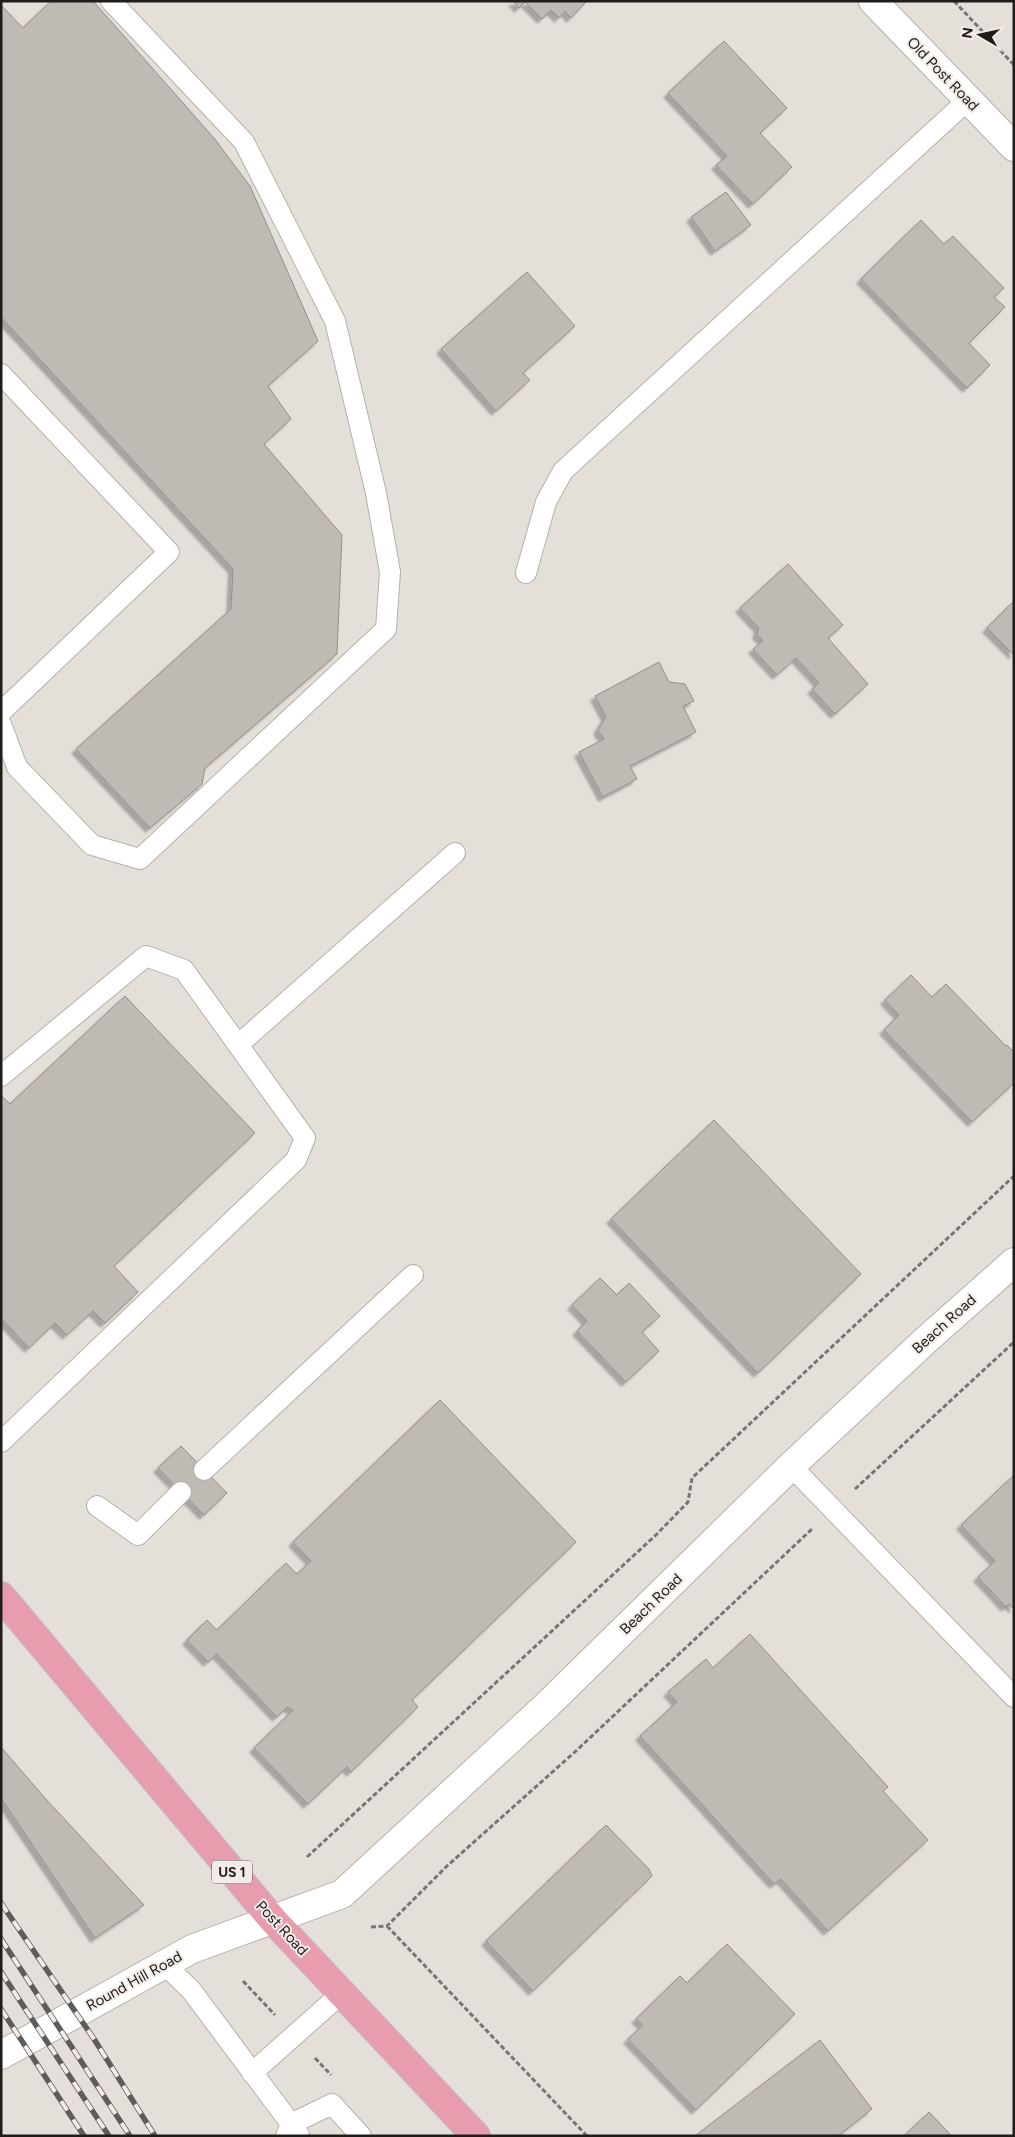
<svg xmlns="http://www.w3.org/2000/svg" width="1015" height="2137" viewBox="0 0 1015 2137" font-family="Figtree,sans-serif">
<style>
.building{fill:#c0bab5;stroke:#958f8a;filter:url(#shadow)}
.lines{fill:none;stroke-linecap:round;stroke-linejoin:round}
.lane-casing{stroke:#b6b0aa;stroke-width:22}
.secondary-casing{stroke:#b6b0aa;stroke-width:30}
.primary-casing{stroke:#c0bfbf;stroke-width:30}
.path{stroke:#797571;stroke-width:3;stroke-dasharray:5 2.5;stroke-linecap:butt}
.lane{stroke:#fff;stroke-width:20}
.secondary{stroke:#fff;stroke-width:28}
.primary{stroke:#e89dae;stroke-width:28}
.rail-casing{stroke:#605c59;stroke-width:5.5}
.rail{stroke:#f3ece6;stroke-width:4;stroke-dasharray:11;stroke-linecap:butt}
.labels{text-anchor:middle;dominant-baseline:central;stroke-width:4;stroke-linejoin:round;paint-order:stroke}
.shield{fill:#f3ece6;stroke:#5f5a57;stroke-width:1}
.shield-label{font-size:14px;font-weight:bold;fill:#1f1c1a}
.street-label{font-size:15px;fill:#1f1c1a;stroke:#f3ece6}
</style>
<defs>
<filter id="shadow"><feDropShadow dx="-4.5" dy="4.5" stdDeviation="1" flood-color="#0004"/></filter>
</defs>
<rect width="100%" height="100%" fill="#e5dfd9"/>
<path class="building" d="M51,1H93L214,138L250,186L318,341L268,386L291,419L264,444L342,535L337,654L205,768L202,784L150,828L76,749L231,609L233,569L1,317V5L23,28Z
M513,1H587L571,18L565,11L559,18L551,10L542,19L525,2L519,8Z
M724,41L787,108L760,133L792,167L753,204L716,165L727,156L668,93Z
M726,192L751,225L715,251L691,217Z
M921,220L944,244L953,236L1004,288L994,297L1005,307L969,343L990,365L967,388L861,279Z
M527,272L575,326L523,373L530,380L496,411L441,349Z
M788,564L843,625L828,638L868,684L835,714L812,689L819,683L796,658L777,675L753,649L763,641L757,634L759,628L740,608Z
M1014,601V655L987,628Z
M659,662L669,682L685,684L694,701L683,706L696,732L630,766L637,779L603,797L579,752L604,739L598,730L606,717L595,696Z
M911,975L932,997L946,984L1006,1046L1007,1045L1014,1052V1083L972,1122L884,1030L899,1015L885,1000Z
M125,996L255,1133L114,1266L138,1292L105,1323L93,1311L67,1335L55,1323L29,1348L1,1318V1095L10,1104Z
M714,1120L861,1274L758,1373L611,1219Z
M600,1278L617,1295L629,1283L660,1316L642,1332L659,1351L626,1382L577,1331L587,1321L572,1305Z
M440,1400L576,1542L412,1700L418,1707L351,1772L347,1767L308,1804L254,1748L293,1710L287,1707L277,1717L217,1654L208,1662L187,1640L207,1620L217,1630L286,1563L297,1574L311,1561L293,1542Z
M181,1446L227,1493L204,1515L158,1468Z
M1014,1475V1609L1009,1604L1006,1607L978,1577L995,1561L961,1525Z
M750,1634L888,1787L883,1791L928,1840L828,1931L781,1879L774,1884L640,1736L677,1702L668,1692L706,1659L713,1668Z
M1,1747L44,1797L144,1905L95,1938L1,1798Z
M606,1825L649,1869L652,1876L533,1991L486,1941Z
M727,1944L795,2014L696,2110L628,2039L643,2025L636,2019L680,1976L687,1983Z
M820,2040L872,2109L838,2136H695Z
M929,2112L952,2136H904Z"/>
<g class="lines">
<g class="lane-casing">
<path id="lane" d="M1,374L169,552L1,712
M526,573L546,502L563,471L968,100
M1,724L17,767L92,845L140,859L386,629L390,572L376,493L335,321L244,142L111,1
M238,1045L455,853
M1,1076L146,956L184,970L305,1138L296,1160L1,1442
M791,1466L1014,1697
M204,1470L413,1275
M97,1506L138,1535L181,1492
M164,1964L191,1990L291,2124L286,2136
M252,2073L342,1993
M299,2135L291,2124L332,2104L361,2136"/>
</g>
<g class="secondary-casing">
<path id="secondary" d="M873,1L1014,147
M1,2055L192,1949L342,1894L544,1708L791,1466L926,1340L1014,1262"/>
</g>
<g class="primary-casing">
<path id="primary" d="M1,1596L273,1920L476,2136"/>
</g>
<path class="path" d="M954,1L1014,65
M855,1489L1014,1342
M307,1857L657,1534L688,1502L692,1478L1014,1176
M387,1926L587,2136
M371,1927L387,1926L447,1866L577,1750L812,1529
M243,1981L275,2015
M315,2058L331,2075"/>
<use href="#lane" class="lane"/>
<use href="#secondary" class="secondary"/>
<use href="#primary" class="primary"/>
<g class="rail-casing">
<path id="rail" d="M1,1903L94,2039L155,2136
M1,1939L130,2136
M1,1972L109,2136
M1,2009L84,2136"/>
</g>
<use href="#rail" class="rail"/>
</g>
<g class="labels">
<rect class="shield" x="212" y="1860.5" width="40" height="23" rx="4"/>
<g class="shield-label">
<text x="232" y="1872">US 1</text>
</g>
<g class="street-label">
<text transform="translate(943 74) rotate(46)">Old Post Road</text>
<text transform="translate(944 1324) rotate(-42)">Beach Road</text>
<text transform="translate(651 1604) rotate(-44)">Beach Road</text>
<text transform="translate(282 1928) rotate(47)">Post Road</text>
<text transform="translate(134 1981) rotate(-29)">Round Hill Road</text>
</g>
</g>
<rect width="1015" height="2137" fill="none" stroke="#1f1c1a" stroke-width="5"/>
<g transform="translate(980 35) rotate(279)" stroke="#f3ece6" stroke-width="4" paint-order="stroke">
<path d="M0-4L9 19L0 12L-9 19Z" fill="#1f1c1a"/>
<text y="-8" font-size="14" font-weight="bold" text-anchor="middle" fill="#1f1c1a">N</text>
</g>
</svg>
